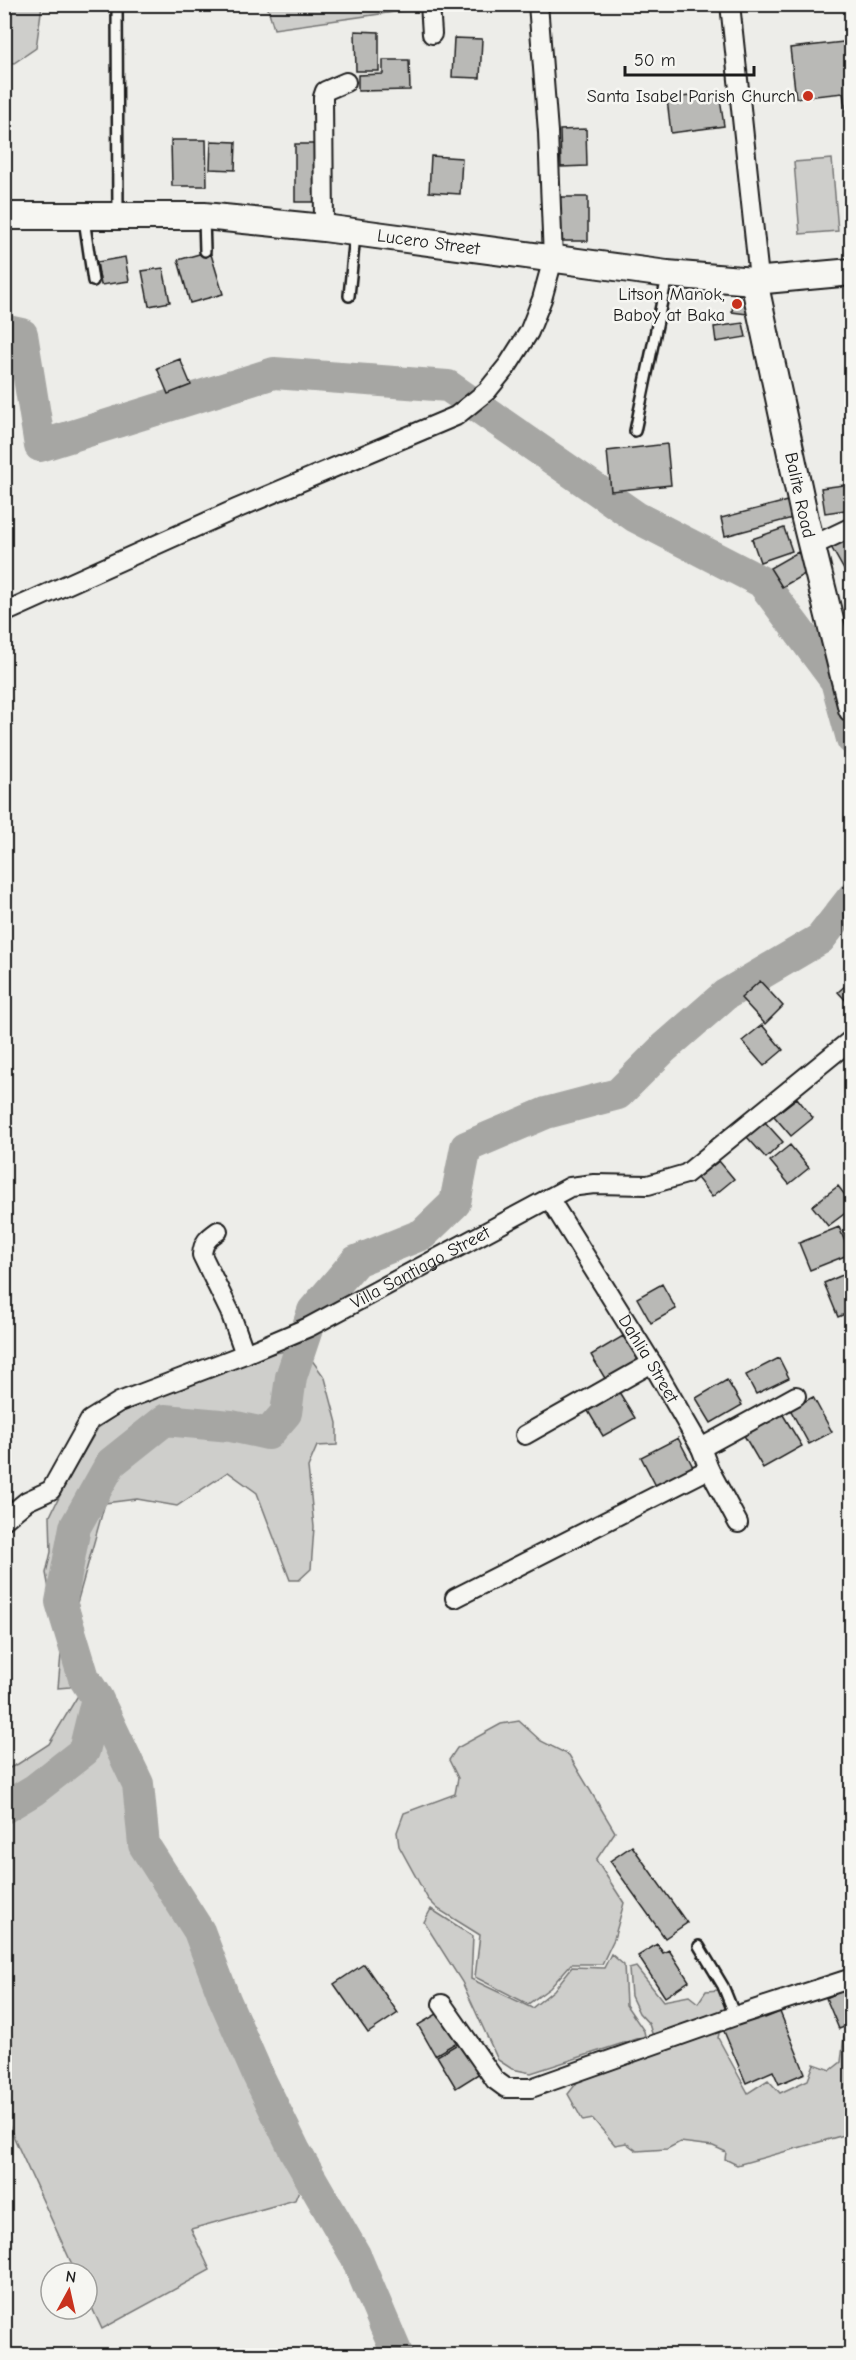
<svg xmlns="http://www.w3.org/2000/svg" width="856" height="2360" viewBox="0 0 856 2360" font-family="'Comic Neue',sans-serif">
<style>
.green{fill:#cececb;stroke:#757574;stroke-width:1.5}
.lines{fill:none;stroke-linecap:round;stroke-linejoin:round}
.river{stroke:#a6a6a3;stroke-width:32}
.building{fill:#b9b9b6;stroke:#1c1c1c;stroke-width:1.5}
.lane-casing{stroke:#1c1c1c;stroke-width:14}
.street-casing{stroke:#1c1c1c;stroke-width:22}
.secondary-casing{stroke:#1c1c1c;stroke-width:30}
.lane{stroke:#f6f6f2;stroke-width:9}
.street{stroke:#f6f6f2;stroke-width:18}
.secondary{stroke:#f6f6f2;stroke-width:26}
.poi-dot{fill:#c8321e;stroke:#f6f6f2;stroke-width:2}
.labels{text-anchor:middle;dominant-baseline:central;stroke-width:5;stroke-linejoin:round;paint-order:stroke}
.poi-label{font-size:18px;fill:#1c1c1c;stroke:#f6f6f2;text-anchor:end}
.street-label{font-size:18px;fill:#1c1c1c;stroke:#f6f6f2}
</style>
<rect width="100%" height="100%" fill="#edede9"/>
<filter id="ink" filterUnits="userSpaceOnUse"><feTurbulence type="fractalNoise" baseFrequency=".0167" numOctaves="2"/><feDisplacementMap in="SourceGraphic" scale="12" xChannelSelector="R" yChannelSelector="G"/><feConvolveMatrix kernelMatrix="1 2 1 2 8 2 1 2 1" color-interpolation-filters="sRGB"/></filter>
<g filter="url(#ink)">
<path class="green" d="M4,5H42L36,48L14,63L5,62Z
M267,5L408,4V10L274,29Z
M832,159L838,231L800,234L794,162Z
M303,1348L325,1378L337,1423V1445L317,1446L308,1467L314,1527L311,1569L299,1580H290L257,1493L228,1472L177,1506L137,1499L105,1503L77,1603L92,1656L87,1660L89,1669L70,1687L58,1688L61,1654L46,1573L51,1552L50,1516L64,1487L98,1428L125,1409L258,1356Z
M97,1681L146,1774L155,1837L312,2159L295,2200L191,2229L210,2270L102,2329L87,2297V2273H76L5,2118V1770L18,1764L49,1744L80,1692Z
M519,1721L541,1741L569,1755L615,1832L596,1860L624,1903L614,1939L602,1964H571L550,1988L528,2004L475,1977L480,1935L438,1909L428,1899L399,1846L397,1832L404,1813L455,1794L458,1778L449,1760L457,1748L501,1724Z
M431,1909L473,1936L471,1979L532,2008L554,1990L572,1967L604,1968L611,1954L624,1965L626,2005L644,2031L645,2036L531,2073L512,2069L498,2060L462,1982L424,1922Z
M636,1967L663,2001L689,1996L698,2003L706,1991L719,1990L726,2003L718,2038L748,2093L768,2080L780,2093L808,2080L814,2064L831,2070L841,2062L844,2036L851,2032V2125H849L844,2135L737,2165L725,2159L726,2152L713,2146L680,2142L667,2149L637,2151L626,2143L615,2145L593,2119L583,2121L568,2094L579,2080L657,2049L649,2024L639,2013L631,1996L629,1969Z"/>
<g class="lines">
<path class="river" d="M4,330L22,334L40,446L274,373L448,386L636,517L762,582L836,681L852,739
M4,1808L34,1790L84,1751L97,1698
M398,2356L355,2255L295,2151L257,2073L225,2000L199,1931L144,1845L138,1784L97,1698L84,1678L61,1602L75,1527L111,1463L165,1420L231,1426L268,1434L286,1413L291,1377L313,1311L356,1261L423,1234L455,1203L466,1147L546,1113L618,1094L663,1049L725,995L820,939L852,898"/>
</g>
<path class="building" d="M355,31L379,32V71H356Z
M454,38L482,39L480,78L452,77Z
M852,41V153L843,93L796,98L790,48Z
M383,60H409L410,90L358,91V75L383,74Z
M719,92L724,126L671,133L667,99Z
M586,129L587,166L561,167L560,130Z
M171,140H206L207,186H172Z
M211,141L236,142L235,170L210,169Z
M295,144H322V202H295Z
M431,156L462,158L460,194L429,192Z
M560,197H588V241H560Z
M210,251L223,294L190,303L178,260Z
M125,257L129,281L101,285L97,262Z
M163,268L170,302L149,306L142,271Z
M734,294L749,296L747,314L732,312Z
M743,323L746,337L716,342L714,327Z
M180,359L191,385L168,394L157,368Z
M667,444L671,485L611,491L607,451Z
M852,484V509L825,513L821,488Z
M795,499L800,516L725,536L721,518Z
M784,528L792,551L760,562L752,539Z
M852,534V584L830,545Z
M798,552L810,571L782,587L770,568Z
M852,980V1007L838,992Z
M760,981L783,1006L765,1024L741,998Z
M762,1025L783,1050L764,1066L742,1041Z
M797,1098L813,1118L791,1136L774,1116Z
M764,1121L783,1142L766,1158L747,1137Z
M790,1145L809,1168L789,1184L770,1161Z
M719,1161L734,1179L712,1197L697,1178Z
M838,1186L852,1204V1208L828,1226L812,1206Z
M839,1227L850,1254L810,1270L799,1243Z
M852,1271V1311L838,1317L824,1283Z
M662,1284L676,1309L651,1323L637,1298Z
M623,1336L639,1361L606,1380L591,1355Z
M779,1358L789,1378L756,1394L746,1375Z
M727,1380L742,1405L711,1423L696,1398Z
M619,1392L635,1418L603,1436L588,1411Z
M813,1397L832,1432L809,1444L790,1409Z
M780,1410L802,1446L763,1468L742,1432Z
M678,1438L693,1467L656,1486L641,1457Z
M632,1846L687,1923L665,1938L610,1861Z
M657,1944L663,1953L669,1950L689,1981L665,1997L638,1956Z
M364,1964L398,2013L368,2033L334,1984Z
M852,1986V2024L839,2029L826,1998Z
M442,2011L459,2041L435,2055L418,2025Z
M780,2012L805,2073L779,2084L773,2071L746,2083L723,2029L763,2013L765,2018Z
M461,2042L480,2073L456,2088L437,2056Z"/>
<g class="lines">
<g class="lane-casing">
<path id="lane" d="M117,4L118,215
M204,218L205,251
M84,219L93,281
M349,296L355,235
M635,431L667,277
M699,1946L723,1986L735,2016"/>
</g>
<g class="street-casing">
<g id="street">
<path d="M430,4L432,34"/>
<path d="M730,4L758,269L754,281"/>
<path d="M324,228L323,97L325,91L346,82"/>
<path d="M812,546L852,527"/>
<path d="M4,613L236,509L456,416L487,391L508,365L529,332L542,299L553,259L548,132L538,4"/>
<path id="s1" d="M549,1198L652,1363L701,1448L709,1469L738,1523"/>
<path d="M218,1231C208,1238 203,1242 202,1255L230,1312L245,1354"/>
<path d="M525,1435L652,1363"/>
<path d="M701,1448L796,1396"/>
<path id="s2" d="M4,1520L27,1501L51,1490L90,1420L119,1402L245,1354L309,1327L570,1187L594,1184L648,1185L686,1174L852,1039"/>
<path d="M455,1598L709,1469"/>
<path d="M442,2004L495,2080L506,2088H531L735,2016L852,1978"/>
</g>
</g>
<g class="secondary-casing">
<g id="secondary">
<path id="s3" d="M4,216H204L324,228L667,274L754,281L852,272"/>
<path id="s4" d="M754,281L805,519L852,709"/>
</g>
</g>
<use href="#lane" class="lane"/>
<use href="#street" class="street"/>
<use href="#secondary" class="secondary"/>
</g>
</g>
<g class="poi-dot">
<circle cx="808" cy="96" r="6"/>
<circle cx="737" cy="304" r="6"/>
</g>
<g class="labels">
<g class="poi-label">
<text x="796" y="96">Santa Isabel Parish Church</text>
<text x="725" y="294">Litson Manok,<tspan x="725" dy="21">Baboy at Baka</tspan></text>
</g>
<g class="street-label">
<text stroke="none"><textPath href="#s3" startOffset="426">Lucero Street</textPath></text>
<text stroke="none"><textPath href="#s4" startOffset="219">Balite Road</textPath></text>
<text stroke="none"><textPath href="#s2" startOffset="501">Villa Santiago Street</textPath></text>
<text stroke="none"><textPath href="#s1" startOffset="189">Dahlia Street</textPath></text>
</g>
</g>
<rect width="856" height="2360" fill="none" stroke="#f6f6f2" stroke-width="24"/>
<rect x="12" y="12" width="832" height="2336" fill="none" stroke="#1c1c1c" stroke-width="2" filter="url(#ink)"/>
<g transform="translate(69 2291) rotate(8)"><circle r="28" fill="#f6f6f2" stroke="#9f9f9c" stroke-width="1.5"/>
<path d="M0-4.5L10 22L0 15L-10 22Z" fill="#c8321e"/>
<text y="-9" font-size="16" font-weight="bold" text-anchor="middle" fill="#1c1c1c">N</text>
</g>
<path d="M625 66v9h129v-9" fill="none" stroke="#1c1c1c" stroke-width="3"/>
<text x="634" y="66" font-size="18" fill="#1c1c1c" stroke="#f6f6f2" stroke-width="4.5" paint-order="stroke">50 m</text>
</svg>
